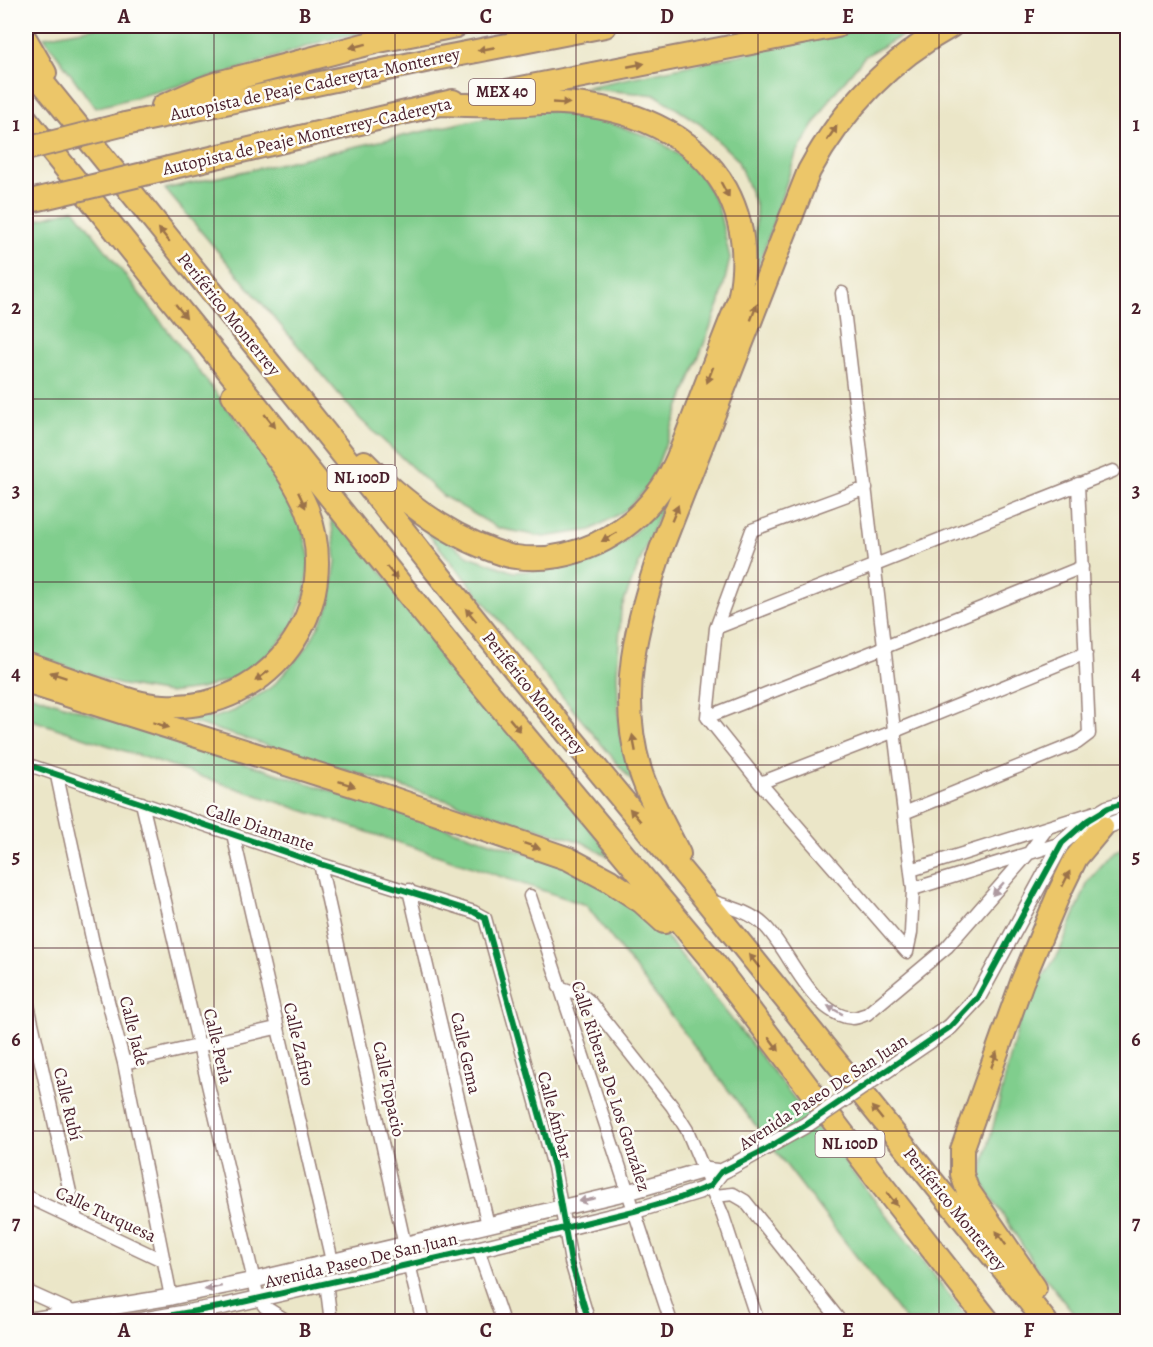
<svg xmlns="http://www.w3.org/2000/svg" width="1153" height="1347" viewBox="0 0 1153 1347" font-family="Alegreya,serif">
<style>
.green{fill:#80ce8d;stroke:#65765c;stroke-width:1.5}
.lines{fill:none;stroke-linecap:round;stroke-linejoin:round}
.minor-casing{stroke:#9a827a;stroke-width:15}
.tertiary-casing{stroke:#9a827a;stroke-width:18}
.motorway-casing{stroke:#9a827a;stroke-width:26}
.minor{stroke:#fff;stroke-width:12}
.tertiary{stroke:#fff;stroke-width:15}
.motorway{stroke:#ecc669;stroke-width:22}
.rail-casing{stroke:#4a1f2b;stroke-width:6}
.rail{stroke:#fdfcf7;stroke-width:4;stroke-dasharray:11;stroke-linecap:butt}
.tertiary-bridge-casing{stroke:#9a827a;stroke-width:18;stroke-linecap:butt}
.motorway-bridge-casing{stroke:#9a827a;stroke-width:26;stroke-linecap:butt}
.tertiary-bridge{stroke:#fff;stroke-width:15}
.motorway-bridge{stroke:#ecc669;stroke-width:22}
.cycleway-casing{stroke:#fdfcf7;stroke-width:10}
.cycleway{stroke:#00873e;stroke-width:6}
.oneway{fill:#9b724a}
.oneway2{fill:#ae9aa0}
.grid{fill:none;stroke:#4a1f2b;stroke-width:1.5;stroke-opacity:0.55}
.labels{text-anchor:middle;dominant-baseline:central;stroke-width:5;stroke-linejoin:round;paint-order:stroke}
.shield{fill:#fdfcf7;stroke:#806168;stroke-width:1.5}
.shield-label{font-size:16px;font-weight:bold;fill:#4a1f2b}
.street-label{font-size:18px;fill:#4a1f2b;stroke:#fdfcf7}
.neatline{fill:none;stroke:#4a1f2b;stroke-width:2}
.grid-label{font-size:20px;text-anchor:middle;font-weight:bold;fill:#4a1f2b}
</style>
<rect width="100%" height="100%" fill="#fdfcf7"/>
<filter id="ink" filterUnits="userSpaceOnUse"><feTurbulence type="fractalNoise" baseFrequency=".0167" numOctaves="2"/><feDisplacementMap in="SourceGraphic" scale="12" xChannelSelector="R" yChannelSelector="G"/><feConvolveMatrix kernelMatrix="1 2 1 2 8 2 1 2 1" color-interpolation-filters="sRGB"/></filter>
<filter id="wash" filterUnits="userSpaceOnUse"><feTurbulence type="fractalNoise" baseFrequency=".008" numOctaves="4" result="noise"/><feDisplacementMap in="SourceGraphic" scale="24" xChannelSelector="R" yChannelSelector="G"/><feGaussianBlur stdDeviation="1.35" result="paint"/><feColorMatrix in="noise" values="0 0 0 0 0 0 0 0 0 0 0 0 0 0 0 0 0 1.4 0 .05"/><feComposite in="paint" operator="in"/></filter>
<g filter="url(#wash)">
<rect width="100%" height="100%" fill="#ebe6c8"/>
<path class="green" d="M104,26H394L323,41L231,72L95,108L44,37Z
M877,26H920L865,56L832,96L796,154L754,280L756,206L737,159L700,124L656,95L582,88Z
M547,110L602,120L658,140L698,169L718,206L730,258L720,302L650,484L626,510L591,530L544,537L498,528L443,496L360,419L165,189L492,116Z
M74,209L274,468L299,514L310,559L305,593L292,627L269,654L239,676L201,689L168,693L118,684L26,653V223Z
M663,504L621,609L617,675L620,736L640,791L416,519L469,556L514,572L572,567L624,542Z
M330,508L615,860L582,842L146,708L213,718L234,711L273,686L307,647L329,607L336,561Z
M26,693L575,869L619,896L662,931L970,1321H906L586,905L26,718Z
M1127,846V1321H1080L1033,1262L980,1179L1023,1006L1059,953L1088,882L1115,851Z"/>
</g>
<g filter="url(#ink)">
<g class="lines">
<g class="minor-casing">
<path id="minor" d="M842,293L913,889L911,933L907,952
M866,488L752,530L716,628L707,717L760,783L907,952
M716,628L1113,471
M707,717L885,647L1082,567
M26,764L320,864L474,912L485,918L554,1167L571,1262L589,1322
M57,776L93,943L124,1063L171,1297
M760,783L895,731L1086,653
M142,803L258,1298L265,1307L289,1322
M904,813L1077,743L1089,734L1078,484
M233,834L332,1261
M320,864L409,1264L423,1322
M911,870L1096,812
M913,889L1062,843
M409,890L488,1225
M530,896L671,1322
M711,901C730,907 751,912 765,926C790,951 812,1016 853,1018C857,1018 863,1015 867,1014L947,947L1029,853L1048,827
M559,987L582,995L589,1001L672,1106L687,1130L723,1216L758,1322
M26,996L76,1219
M124,1063L276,1028
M26,1196L164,1261
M715,1196L733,1194L745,1201L841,1322
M478,1249L503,1322
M326,1282L331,1322
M26,1291L95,1322"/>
</g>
<g class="tertiary-casing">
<path id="tertiary" d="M1094,831L1128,818
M950,1027L978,997L1062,843L1088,820L1108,808L1128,802
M26,1321L171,1297L254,1280L628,1192L704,1170L721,1172
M133,1322L225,1306L478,1249L634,1211L699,1191L710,1186L721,1172L727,1169"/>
</g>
<g class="motorway-casing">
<path id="motorway" d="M26,40L45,73
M26,62L300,401L515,670L704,898L1046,1322
M486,95L837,26
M163,106L201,89L221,82L379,41L456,26
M26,119L463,662L714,963L881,1184L989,1322
M125,124L430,60L605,26
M169,168L453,101
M364,462C401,500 443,533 494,551C501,553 509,557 516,557C543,561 572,555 596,544C621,532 642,515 658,493C675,471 683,444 693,419C708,379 723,340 739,300C747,262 745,224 726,189C693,131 627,107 563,103C543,102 523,105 503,105C482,106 461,105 439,104
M26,664C50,672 74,681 98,689C120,697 141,705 164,706C270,712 345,609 307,509C290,467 256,434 233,395
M26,682L362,788L569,859L610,881L642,902L664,922
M679,854C665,826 649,799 640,770C617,693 637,623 661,549L809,171C843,109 889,60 951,26
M1035,1288L967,1189L962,1174V1150L1022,982L1060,891L1076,858L1102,827"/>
</g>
<use href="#minor" class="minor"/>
<use href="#tertiary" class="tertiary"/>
<use href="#motorway" class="motorway"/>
<g class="rail-casing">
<path id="rail" d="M26,30L46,26"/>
</g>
<use href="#rail" class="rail"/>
<g class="tertiary-bridge-casing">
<path id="tertiary-bridge" d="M729,1168L806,1125L950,1027"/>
</g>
<g class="motorway-bridge-casing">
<path id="motorway-bridge" d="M26,149L125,124
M26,202L169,168"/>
</g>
<use href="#tertiary-bridge" class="tertiary-bridge"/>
<use href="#motorway-bridge" class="motorway-bridge"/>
<g class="cycleway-casing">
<path id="cycleway" d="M26,764L320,864L474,912L485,918L554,1167L571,1262L589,1322
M133,1322L225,1306L478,1249L634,1211L680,1198L710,1186L721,1172L765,1150L806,1125L950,1027L978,997L1062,843L1088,820L1108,808L1128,802"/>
</g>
<use href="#cycleway" class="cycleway"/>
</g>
<defs><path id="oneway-solid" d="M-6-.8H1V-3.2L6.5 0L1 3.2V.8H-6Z" transform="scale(1.5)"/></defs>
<g class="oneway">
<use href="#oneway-solid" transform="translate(358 46) rotate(166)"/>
<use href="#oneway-solid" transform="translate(486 49) rotate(169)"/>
<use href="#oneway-solid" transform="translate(636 65) rotate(-11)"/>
<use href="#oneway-solid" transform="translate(561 103) rotate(3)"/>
<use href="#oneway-solid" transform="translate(832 133) rotate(-56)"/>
<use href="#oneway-solid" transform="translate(725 190) rotate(62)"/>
<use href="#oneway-solid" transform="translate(164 235) rotate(-129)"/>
<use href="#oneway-solid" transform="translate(181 311) rotate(51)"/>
<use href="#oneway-solid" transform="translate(754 312) rotate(-69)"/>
<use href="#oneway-solid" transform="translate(710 375) rotate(111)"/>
<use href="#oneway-solid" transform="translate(270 421) rotate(51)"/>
<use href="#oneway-solid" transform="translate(302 500) rotate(65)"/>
<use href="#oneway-solid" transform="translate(675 513) rotate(-68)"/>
<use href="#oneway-solid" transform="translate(609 537) rotate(150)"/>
<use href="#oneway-solid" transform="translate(392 573) rotate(51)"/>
<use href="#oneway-solid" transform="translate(471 615) rotate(-129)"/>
<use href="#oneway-solid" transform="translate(58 675) rotate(-161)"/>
<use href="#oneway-solid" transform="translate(262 676) rotate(143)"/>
<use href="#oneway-solid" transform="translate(161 725) rotate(18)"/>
<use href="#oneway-solid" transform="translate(515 725) rotate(50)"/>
<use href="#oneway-solid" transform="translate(634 743) rotate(-101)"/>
<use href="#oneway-solid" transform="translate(347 784) rotate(18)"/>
<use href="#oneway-solid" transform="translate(635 815) rotate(-130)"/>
<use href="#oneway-solid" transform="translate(532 846) rotate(19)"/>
<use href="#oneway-solid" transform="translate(1066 879) rotate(-64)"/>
<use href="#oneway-solid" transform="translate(754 961) rotate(-129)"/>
<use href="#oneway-solid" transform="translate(774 1044) rotate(53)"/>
<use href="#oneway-solid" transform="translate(994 1060) rotate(-70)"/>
<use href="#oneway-solid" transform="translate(877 1113) rotate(-129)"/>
<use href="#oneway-solid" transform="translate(892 1199) rotate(52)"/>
<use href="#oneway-solid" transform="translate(1001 1238) rotate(-125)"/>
</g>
<g class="oneway2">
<use href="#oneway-solid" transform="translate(998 889) rotate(131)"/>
<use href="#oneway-solid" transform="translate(835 1010) rotate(-151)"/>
<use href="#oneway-solid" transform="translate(587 1200) rotate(168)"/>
<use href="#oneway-solid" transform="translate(213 1288) rotate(168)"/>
</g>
</g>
<path class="grid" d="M214,26V1322M395,26V1322M576,26V1322M758,26V1322M939,26V1322M26,216H1128M26,399H1128M26,582H1128M26,765H1128M26,948H1128M26,1131H1128"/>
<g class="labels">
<g class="shield">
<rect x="469" y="79" width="66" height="26" rx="4.5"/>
<rect x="327.5" y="465" width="69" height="26" rx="4.5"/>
<rect x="815.5" y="1131" width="69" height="26" rx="4.5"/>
</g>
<g class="shield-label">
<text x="502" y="92">MEX 40</text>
<text x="362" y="478">NL 100D</text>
<text x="850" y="1144">NL 100D</text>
</g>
<g class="street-label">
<text transform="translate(315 84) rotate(-12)">Autopista de Peaje Cadereyta-Monterrey</text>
<text transform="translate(307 136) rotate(-13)">Autopista de Peaje Monterrey-Cadereyta</text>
<text transform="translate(229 314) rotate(51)">Periférico Monterrey</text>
<text transform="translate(534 693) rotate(51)">Periférico Monterrey</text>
<text transform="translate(260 827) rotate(19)">Calle Diamante</text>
<text transform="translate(134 1031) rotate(76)">Calle Jade</text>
<text transform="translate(299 1044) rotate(77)">Calle Zafiro</text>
<text transform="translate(218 1046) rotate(77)">Calle Perla</text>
<text transform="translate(466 1053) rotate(77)">Calle Gema</text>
<text transform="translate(611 1086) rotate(72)">Calle Riberas De Los González</text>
<text transform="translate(389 1089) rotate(78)">Calle Topacio</text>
<text transform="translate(823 1092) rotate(-33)">Avenida Paseo De San Juan</text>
<text transform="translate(68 1104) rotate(77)">Calle Rubí</text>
<text transform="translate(555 1115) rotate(75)">Calle Ámbar</text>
<text transform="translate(955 1209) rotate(51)">Periférico Monterrey</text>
<text transform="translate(106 1214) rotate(25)">Calle Turquesa</text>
<text transform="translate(361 1260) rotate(-13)">Avenida Paseo De San Juan</text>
</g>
</g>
<rect width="1153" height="1347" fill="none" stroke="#fdfcf7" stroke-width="66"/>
<rect x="33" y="33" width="1087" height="1281" class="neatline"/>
<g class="grid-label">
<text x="124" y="23">A</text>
<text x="305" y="23">B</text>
<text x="486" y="23">C</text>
<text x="667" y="23">D</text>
<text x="848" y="23">E</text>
<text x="1029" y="23">F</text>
<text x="16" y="131">1</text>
<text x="1136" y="131">1</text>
<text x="16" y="314">2</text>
<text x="1136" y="314">2</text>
<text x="16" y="497">3</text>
<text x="1136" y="497">3</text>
<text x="16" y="680">4</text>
<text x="1136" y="680">4</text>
<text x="16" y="863">5</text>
<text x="1136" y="863">5</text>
<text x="16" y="1046">6</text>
<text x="1136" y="1046">6</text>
<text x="16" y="1229">7</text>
<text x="1136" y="1229">7</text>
<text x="124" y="1337">A</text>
<text x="305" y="1337">B</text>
<text x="486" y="1337">C</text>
<text x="667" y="1337">D</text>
<text x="848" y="1337">E</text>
<text x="1029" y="1337">F</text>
</g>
</svg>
